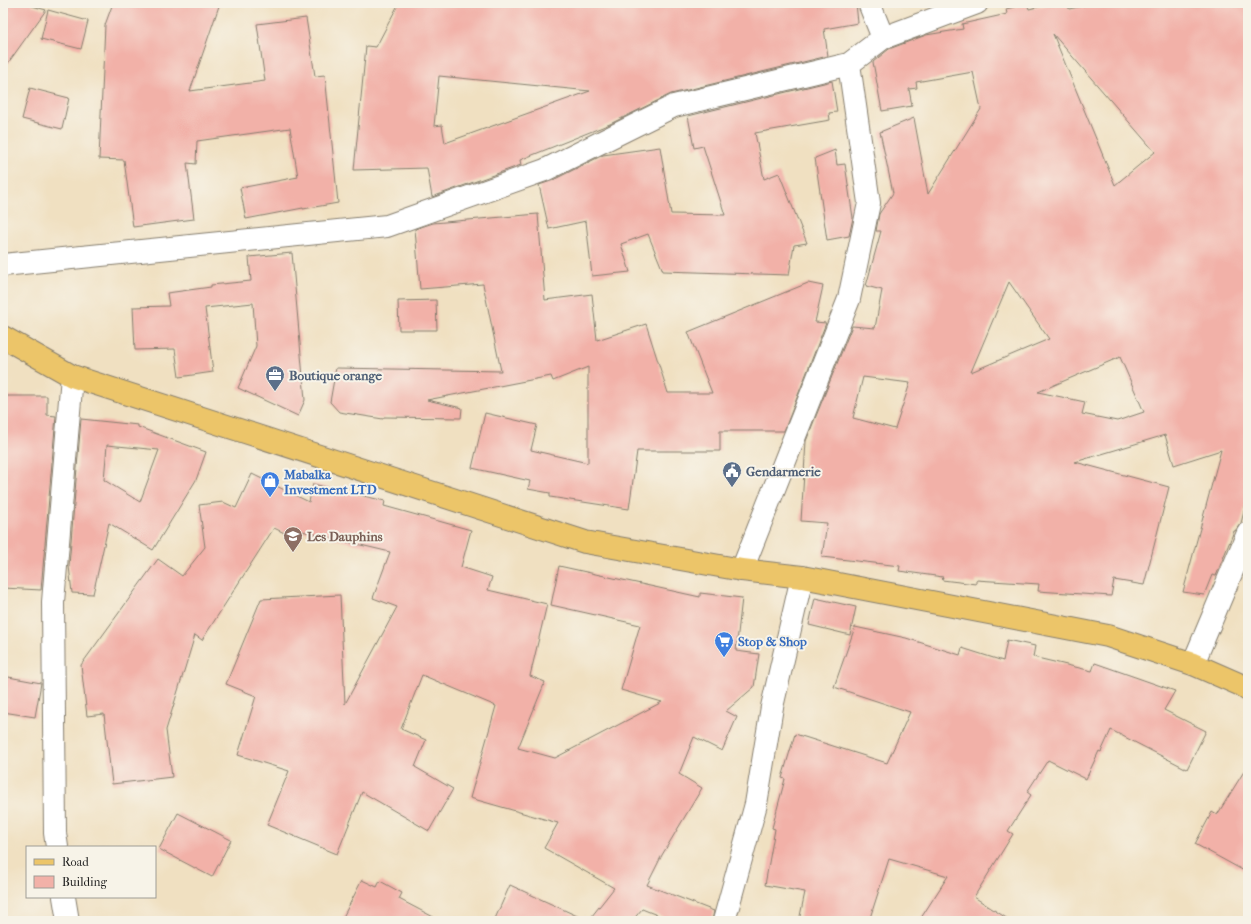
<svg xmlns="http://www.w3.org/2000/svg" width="1251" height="924" viewBox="0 0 1251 924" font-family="'IM FELL French Canon',serif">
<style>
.building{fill:#f2b1a8;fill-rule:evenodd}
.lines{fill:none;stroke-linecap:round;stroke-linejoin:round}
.minor-casing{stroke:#867e6e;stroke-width:24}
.major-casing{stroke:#867e6e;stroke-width:24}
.minor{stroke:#fff;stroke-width:22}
.major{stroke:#ecc569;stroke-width:22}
.labels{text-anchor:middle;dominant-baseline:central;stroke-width:4;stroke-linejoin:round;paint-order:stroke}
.service-label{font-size:13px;font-weight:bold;fill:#4e5e75;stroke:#f7f3e8;text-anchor:start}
.shop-label{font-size:13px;font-weight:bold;fill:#366cbe;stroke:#f7f3e8;text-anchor:start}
.education-label{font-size:13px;font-weight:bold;fill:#785e54;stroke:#f7f3e8;text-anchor:start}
</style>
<rect width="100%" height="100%" fill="#f7f3e8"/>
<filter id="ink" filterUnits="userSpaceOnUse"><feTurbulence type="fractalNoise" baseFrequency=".025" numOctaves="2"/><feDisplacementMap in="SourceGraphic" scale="8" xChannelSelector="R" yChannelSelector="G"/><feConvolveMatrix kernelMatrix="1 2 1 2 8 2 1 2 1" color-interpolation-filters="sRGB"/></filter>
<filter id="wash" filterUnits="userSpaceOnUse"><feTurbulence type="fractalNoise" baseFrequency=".012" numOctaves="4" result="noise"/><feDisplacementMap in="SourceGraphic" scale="16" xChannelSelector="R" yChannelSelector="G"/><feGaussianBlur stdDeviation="0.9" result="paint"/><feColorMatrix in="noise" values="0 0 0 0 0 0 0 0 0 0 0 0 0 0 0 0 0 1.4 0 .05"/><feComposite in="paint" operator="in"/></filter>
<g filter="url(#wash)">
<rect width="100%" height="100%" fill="#f0e0c1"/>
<g id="blocks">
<path class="building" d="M3,3H33L32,6L46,10L3,70Z
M113,3H220L190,91L265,81L257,24L306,18L315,76L325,75L338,203L303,209V208L246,219L240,188L298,177L290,128L197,141L196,164L187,163L194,219L133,227L124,160L99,159L105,25Z
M399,3H856L858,23L824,29L828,56L671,94L610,124L520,160L521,165L432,197L427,168L354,170L366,46L376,47ZM439,76L590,91L445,143L442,125L434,126Z
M1055,3H1068L1069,9L1096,3H1248V496L1241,523L1235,531H1234L1216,576L1212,575L1204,595L1183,592L1221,450L1174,465L1165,435L1075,462L1169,487L1144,585L1114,580L1111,596L1038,591L1039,584L976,580V584L942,580L943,577L899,571L900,566L822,557L827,523L801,521L806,441L852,326L875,328L882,290L866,286L881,231H876L879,214L893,193L880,132L914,118L928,194L981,109L973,72L916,82L917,88L909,89L912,106L882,111L873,62L889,49L926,35L963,29L962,24L1007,14L1006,9L1027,4L1029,9ZM1053,34L1155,152L1115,185ZM1009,282L1049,339L971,372ZM1120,357L1144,412L1117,421L1082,414L1085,402L1038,392ZM863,377L910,383L895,429L853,418Z
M48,10L88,21L81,49L41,39Z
M832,81L837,112L829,113L830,120L755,133L764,179L779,173L807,243L794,245L789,275L663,271L648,234L621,244L630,272L592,276L586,221L549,229L539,185L551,181L603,155L660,147L671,214L725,215L703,146L694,148L688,116Z
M30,88L69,98L62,129L22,119Z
M835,150L837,165L845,164L853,218L849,236L827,240L815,158Z
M538,214L545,300L592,294L597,340L646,324L668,393H712L688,332L808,283L823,286L815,322L826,323L784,431H720V451H637L629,509L550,497V493L528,489L530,481L472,468L485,413L537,425L531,450L588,463V367L553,381L551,376L427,400L462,408L461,418L384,417L383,419L339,412L330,402L336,368L501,371L483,284L420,289L415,229L433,223Z
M292,253L305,400L298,416L238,388L256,346L253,303L205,308L213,372L179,377L175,349L135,350L133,307L169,306L167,293L211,287V285L251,281L249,257Z
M436,300L437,330H399L398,301Z
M3,396H47V415L56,416L41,590L3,588Z
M81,419L138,425V427L206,452L196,480L153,550L109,523L93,594L72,593L69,566ZM107,445L159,450L140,502L104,480Z
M252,474L309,502L313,484L385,501L384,506L471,530L461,567L492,577L488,590L547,604L530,676L545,682L518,748L555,758L662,702L621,690L640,625L551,605L559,566L700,597V593L742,598L736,651L759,654L754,687L726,711L737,717L722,751L694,737L679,774L702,788L662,855L647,885L714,911L712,921H672L642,909L632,921H494L510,885L588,921L614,888L544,848L558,823L470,798L496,706L422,675L401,729L426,740L415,767L453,789L429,831L362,792L337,854L267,825L289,771L238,755L256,696L226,684L261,599L340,595L345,704L397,607L373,598L390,552L302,531L297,539L274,528L202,640L195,635L166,730L172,777L112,784L104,714L87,716L81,665L158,559L182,576L205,547L199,505L223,502L236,508Z
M815,598L856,607L850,635L809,625Z
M855,627L906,638L960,655L962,648L1003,661L1007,640L1035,646L1033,657L1092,671L1095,663L1175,691L1164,710L1206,731L1187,769L1111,730L1101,752L1099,751L1086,779L1048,760L1027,792L1031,795L1008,831L1013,834L974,897L1011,921H919L948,876L889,859L869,921H799L805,892L765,885L775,829L772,828L785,779L782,778L795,734L887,763L910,712L834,687Z
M3,676L41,683L35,717L3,712Z
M1248,765V873L1195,844L1212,812L1217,815Z
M178,813L231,840L212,877L159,849Z
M362,880L377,887L380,881L402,893L399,899L441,921H341Z"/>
</g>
</g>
<g filter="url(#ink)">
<use href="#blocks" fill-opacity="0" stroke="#867e6e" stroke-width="1"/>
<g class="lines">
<g class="minor-casing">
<path id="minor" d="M869,3L883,38
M3,265L387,226L545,170L674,106L849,64L883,38L977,3
M742,570L849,299L869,203L849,64
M1193,664L1248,533
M57,847L55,833L53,602L72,376
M64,897L68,921
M724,921L756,804L772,707L802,577"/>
</g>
<g class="major-casing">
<path id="major" d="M3,337L72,376L585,542L742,570L802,577L1108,636L1193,664L1241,685L1248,690"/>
</g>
<use href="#minor" class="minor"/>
<use href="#major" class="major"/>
</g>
</g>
<defs>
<g id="office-pin" transform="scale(1)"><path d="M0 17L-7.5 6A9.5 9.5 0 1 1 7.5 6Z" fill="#5c6f8a" stroke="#f7f3e8"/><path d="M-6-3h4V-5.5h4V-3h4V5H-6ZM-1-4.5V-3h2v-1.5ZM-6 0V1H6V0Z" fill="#fff"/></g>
<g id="civic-pin" transform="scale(1)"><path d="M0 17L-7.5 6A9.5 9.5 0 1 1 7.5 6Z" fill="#5c6f8a" stroke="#f7f3e8"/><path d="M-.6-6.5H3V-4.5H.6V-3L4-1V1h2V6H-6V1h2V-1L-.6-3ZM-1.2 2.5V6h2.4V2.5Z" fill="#fff"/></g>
<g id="shop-pin" transform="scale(1)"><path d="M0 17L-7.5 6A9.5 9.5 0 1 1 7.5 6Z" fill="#3f7fe0" stroke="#f7f3e8"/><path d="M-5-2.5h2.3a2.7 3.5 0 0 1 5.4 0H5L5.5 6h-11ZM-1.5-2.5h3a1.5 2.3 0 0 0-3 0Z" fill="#fff"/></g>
<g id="school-pin" transform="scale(1)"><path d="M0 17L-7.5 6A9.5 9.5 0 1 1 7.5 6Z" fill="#8d6e63" stroke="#f7f3e8"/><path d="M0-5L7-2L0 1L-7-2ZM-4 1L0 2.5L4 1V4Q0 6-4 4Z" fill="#fff"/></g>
<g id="supermarket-pin" transform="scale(1)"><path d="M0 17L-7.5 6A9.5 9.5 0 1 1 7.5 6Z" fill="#3f7fe0" stroke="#f7f3e8"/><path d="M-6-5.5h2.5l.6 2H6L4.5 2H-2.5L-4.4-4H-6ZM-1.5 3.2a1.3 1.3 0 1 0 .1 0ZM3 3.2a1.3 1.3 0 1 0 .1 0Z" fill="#fff"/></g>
</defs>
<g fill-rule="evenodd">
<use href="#office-pin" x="275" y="375"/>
<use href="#civic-pin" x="732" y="471"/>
<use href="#shop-pin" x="270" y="481"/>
<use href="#school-pin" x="293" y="536"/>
<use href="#supermarket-pin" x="724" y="641"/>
</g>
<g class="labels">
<g class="service-label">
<text x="289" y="375">Boutique orange</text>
<text x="746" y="471">Gendarmerie</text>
</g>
<g class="shop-label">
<text x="284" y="474">Mabalka<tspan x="284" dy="15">Investment LTD</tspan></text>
<text x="738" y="641">Stop &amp; Shop</text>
</g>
<g class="education-label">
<text x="307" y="536">Les Dauphins</text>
</g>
</g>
<rect width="1251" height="924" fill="none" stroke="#f7f3e8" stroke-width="16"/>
<rect x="26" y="846" width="130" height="52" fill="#f7f3e8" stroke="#9f9d96"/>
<rect x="34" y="859" width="20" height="6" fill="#ecc569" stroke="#9f9d96"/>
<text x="62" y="866" font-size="12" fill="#1c1c1c">Road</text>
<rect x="34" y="876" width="20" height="12" fill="#f2b1a8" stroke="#9f9d96"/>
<text x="62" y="886" font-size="12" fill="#1c1c1c">Building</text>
</svg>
